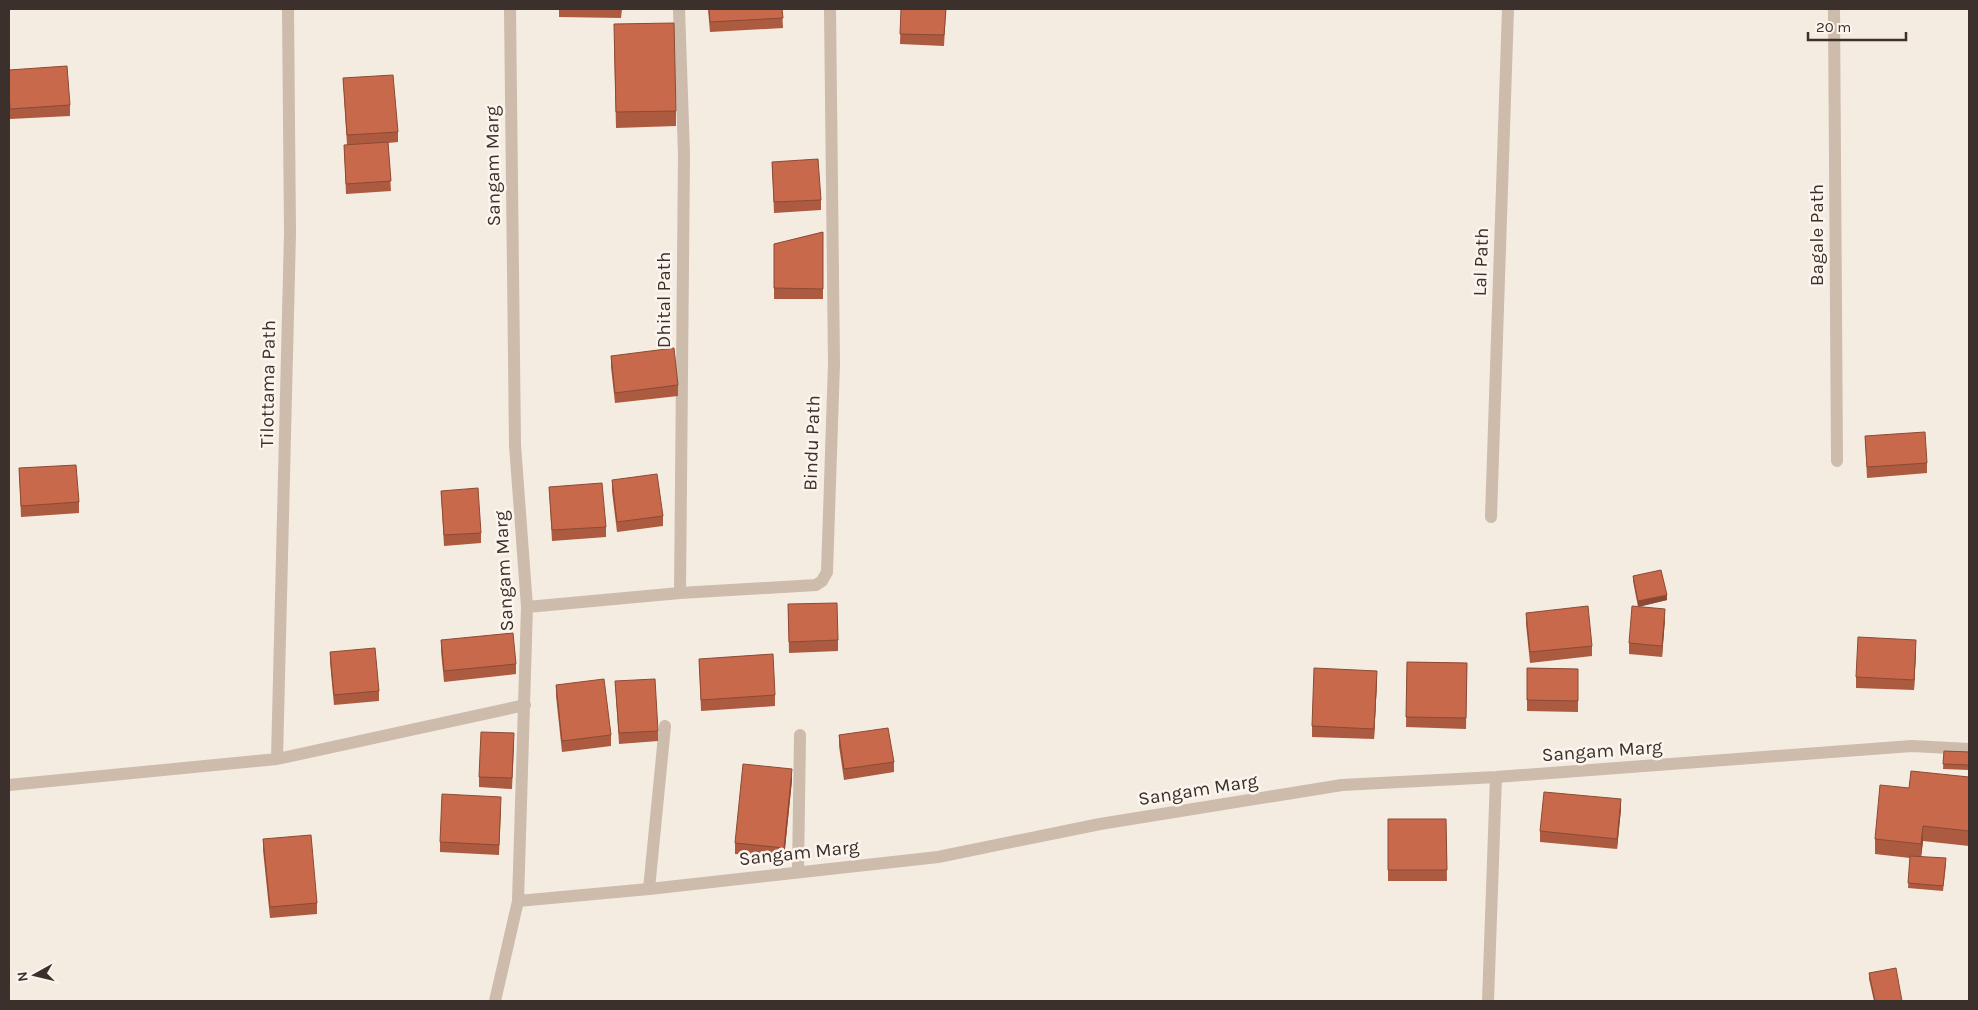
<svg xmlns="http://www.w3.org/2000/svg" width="1978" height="1010" viewBox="0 0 1978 1010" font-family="Karla,sans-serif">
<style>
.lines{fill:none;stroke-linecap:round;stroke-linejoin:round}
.lane{stroke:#cdbbac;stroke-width:12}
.street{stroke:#cdbbac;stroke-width:12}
.wall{fill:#ac5a40}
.shaded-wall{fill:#8c4a34}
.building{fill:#c8694b;stroke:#8c4a34}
.labels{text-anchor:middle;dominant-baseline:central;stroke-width:5;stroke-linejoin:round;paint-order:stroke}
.street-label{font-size:19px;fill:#3b302b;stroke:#fbf5ee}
</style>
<rect width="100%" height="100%" fill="#f4ebe1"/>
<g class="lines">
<path class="lane" d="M649,889L665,726"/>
<path class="street" d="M510,9L515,445L527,607L518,901L649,889L938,857L1100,824L1342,785L1496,777L1912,746L1969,749
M679,9L684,154L680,593
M1834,9L1837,461
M1491,517L1508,9
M527,607L680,593L816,585L822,581L827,572L834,364L830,9
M277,759L290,233L288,9
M9,785L277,759L525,705
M798,872L800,735
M495,1001L518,901
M1488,1001L1496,777"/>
</g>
<path class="wall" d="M559,9H622L621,18L559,17Z
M708,9H782L783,28L710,32Z
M901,9H946L944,46L900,44Z
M614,39L676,111V126L616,128Z
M9,70L70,105V116L10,119L9,101Z
M343,78L398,132V142L388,143L391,191L346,194L344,145H347Z
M772,162L821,200V210L774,213Z
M823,232V299H774V244Z
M611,356L678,385V396L615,403L611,367Z
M1865,436L1927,463V473L1867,478Z
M19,468L79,502V513L21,517Z
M612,480L663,516V526L617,532L612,491Z
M549,487L606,527V537L552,541Z
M441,491L481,533V543L444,546Z
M1633,576L1667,600L1638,607L1633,581Z
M788,604L838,640V651L789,653Z
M1526,613L1592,646V656L1530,663L1526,624Z
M1665,619L1662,657L1629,654V643Z
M441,640L516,664V674L444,682L441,651Z
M1916,651L1914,690L1856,688V677Z
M330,652L379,691V701L334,705L330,662Z
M699,659L775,695V706L701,711Z
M1407,662L1467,663L1466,729L1406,727Z
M1527,668L1578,669V712L1527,711Z
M615,681L658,731V741L619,744Z
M1377,681L1374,739L1312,737V726Z
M556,685L611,735V746L562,752L556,696Z
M839,735L894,762V772L844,780L839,746Z
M514,744L512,789L479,787V777Z
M1944,751L1969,752V770L1943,769Z
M1969,777V846L1923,841L1921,856L1946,864L1943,891L1908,888L1910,858L1875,854V839Z
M792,780L784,858L735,854V843Z
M501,807L499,855L440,852V842Z
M1621,809L1617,849L1540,842V831Z
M1388,819H1446L1447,881H1388Z
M263,839L317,903V914L270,918L263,850Z
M1869,973L1902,1001H1874L1869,979Z"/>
<path class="shaded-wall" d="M1667,595V600L1638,607V601Z
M1665,609V619L1662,657V646Z
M1916,640V651L1914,690V680Z
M1377,671V681L1374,739V729Z
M792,769V780L784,858V848Z
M1621,799V809L1617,849V839Z
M1923,826V841L1921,859V844Z"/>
<path class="building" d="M709,9H782L783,18L710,22Z
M901,9H946L944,35L900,34Z
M674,23L676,111L616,112L614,24Z
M67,66L70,105L10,109L9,90V70Z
M393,75L398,132L347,135L343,78Z
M388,142L391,181L346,184L344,145Z
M818,159L821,200L774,202L772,162Z
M823,232V289L774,288V244Z
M674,348L678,385L615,393L611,356Z
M1925,432L1927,463L1867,467L1865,436Z
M76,465L79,502L21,506L19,468Z
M657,474L663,516L617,522L612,480Z
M602,483L606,527L552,530L549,487Z
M478,488L481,533L444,535L441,491Z
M1661,570L1667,595L1638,601L1633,576Z
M837,603L838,640L789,642L788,604Z
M1588,606L1592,646L1530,652L1526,613Z
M1632,606L1665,609L1662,646L1629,643Z
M513,633L516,664L444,671L441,640Z
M1858,637L1916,640L1914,680L1856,677Z
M375,648L379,691L334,695L330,652Z
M773,654L775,695L701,700L699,659Z
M1407,662L1467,663L1466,718L1406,717Z
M1314,668L1377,671L1374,729L1312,726Z
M1527,668L1578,669V701L1527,700Z
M604,679L611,735L562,741L556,685Z
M655,679L658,731L619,733L615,681Z
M888,728L894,762L844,769L839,735Z
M481,732L514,733L512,778L479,777Z
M1944,751L1969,752V765L1943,764Z
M743,764L792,769L784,848L735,843Z
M1911,771L1969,777V831L1923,826L1921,844L1875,839L1880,785L1909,788Z
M1544,792L1621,799L1617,839L1540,831Z
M442,794L501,797L499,845L440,842Z
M1388,819H1446L1447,870H1388Z
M311,835L317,903L270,907L263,839Z
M1910,856L1946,858L1943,886L1908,883Z
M1896,968L1902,1001H1875L1869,973Z"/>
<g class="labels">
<g class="street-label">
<text transform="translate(493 166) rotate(-91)">Sangam Marg</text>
<text transform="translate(1817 235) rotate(-90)">Bagale Path</text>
<text transform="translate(1481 262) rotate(-88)">Lal Path</text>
<text transform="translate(664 300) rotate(-90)">Dhital Path</text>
<text transform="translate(268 384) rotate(-89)">Tilottama Path</text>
<text transform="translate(812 443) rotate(-88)">Bindu Path</text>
<text transform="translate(504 571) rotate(-93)">Sangam Marg</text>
<text transform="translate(1602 751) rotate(-4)">Sangam Marg</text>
<text transform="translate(1198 790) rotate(-9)">Sangam Marg</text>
<text transform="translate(799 853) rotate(-6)">Sangam Marg</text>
</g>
</g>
<rect width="1978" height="1010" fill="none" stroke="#3b302b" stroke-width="20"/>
<g transform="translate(35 975) rotate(262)" stroke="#fbf5ee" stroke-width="4" paint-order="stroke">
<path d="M0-4L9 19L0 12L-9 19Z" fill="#3b302b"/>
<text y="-8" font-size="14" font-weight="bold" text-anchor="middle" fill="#3b302b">N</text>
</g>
<path d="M1808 32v8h98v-8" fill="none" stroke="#3b302b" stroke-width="2.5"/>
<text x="1816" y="32" font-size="15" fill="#3b302b" stroke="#fbf5ee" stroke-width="4" paint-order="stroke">20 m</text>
</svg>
